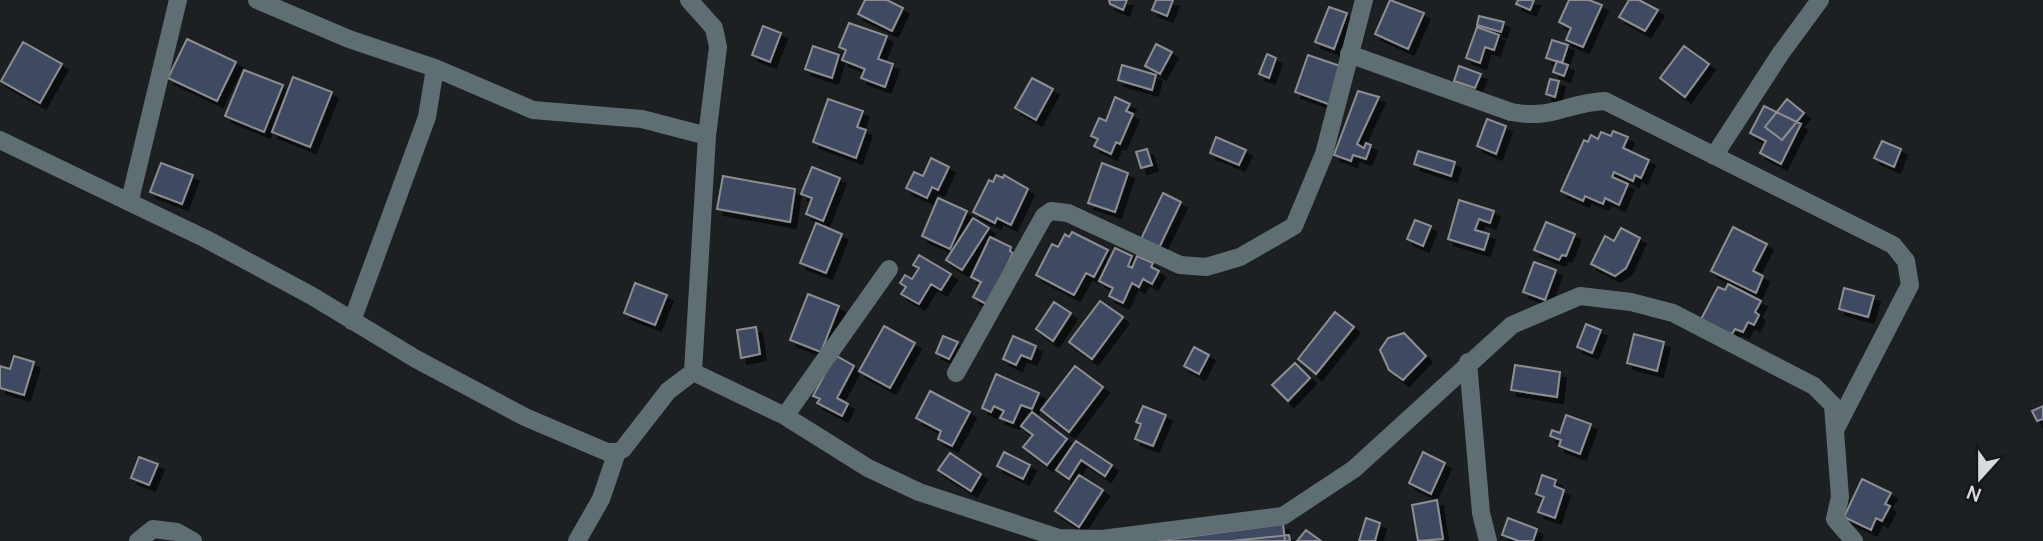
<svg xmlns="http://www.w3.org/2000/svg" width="2043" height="541" viewBox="0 0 2043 541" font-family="Manrope,sans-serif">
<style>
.building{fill:#404a62;stroke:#8d8e92;stroke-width:2;filter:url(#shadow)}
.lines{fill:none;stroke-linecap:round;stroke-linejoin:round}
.minor{stroke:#5f6e73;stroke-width:18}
</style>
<defs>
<filter id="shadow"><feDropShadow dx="6" dy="6" stdDeviation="0" flood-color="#0009"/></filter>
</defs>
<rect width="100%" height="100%" fill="#1d2022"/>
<path class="building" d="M865,0H887L903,8L892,31L858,14Z
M1109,0H1127L1123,10L1110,4Z
M1156,0H1173L1167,16L1152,10Z
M1390,0L1424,13L1408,49L1375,34Z
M1518,0H1534L1530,10L1516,4Z
M1569,0H1589L1602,5L1583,47L1566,40L1571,28L1559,22Z
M1629,0H1639L1658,10L1645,31L1619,17Z
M1329,7L1347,13L1334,49L1315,42Z
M1479,16L1504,22L1501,32L1477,25Z
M849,23L887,36L878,59L893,64L885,87L861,78L865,69L842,60L846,50L839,47Z
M763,26L781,33L770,62L752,55Z
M1477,27L1499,35L1494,50L1485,47L1480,63L1466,58Z
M187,39L236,62L217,101L168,78Z
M1552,40L1568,45L1562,63L1546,58Z
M23,42L62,64L40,103L1,81Z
M1156,44L1172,52L1160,74L1145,66Z
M813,46L839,55L832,78L805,69Z
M1684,46L1709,64L1685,97L1660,78Z
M1267,54L1276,58L1269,78L1259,74Z
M1308,55L1343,67L1331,105L1295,92Z
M1557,61L1568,65L1564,76L1553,72Z
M1122,65L1156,75L1152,90L1118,80Z
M1459,66L1481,74L1475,88L1454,81Z
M244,70L283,85L264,132L225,116Z
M293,77L332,92L310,147L272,132Z
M1032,78L1053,89L1036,120L1015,108Z
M1550,79L1559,81L1555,97L1546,94Z
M1358,91L1379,97L1357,144L1364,148L1366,143L1371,145L1366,159L1353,155L1351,161L1334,155Z
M1115,97L1130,104L1126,111L1133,114L1120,144L1116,142L1111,154L1094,146L1098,139L1091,136L1099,118L1106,121Z
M828,99L863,111L857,127L866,130L856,158L813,142Z
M1787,99L1804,113L1782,140L1765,127Z
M1764,106L1801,124L1781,164L1760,153L1766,141L1750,133Z
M1487,119L1506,126L1496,154L1477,146Z
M1613,131L1628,137L1623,148L1649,160L1641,178L1635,175L1633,181L1614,172L1612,177L1628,184L1619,205L1605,198L1603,204L1585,196L1583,201L1561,191L1584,140L1588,142L1591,135L1598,139L1601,132L1611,136Z
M1216,137L1246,150L1239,165L1210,153Z
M1882,141L1901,149L1894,167L1874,158Z
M1147,149L1152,165L1141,168L1136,152Z
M1418,151L1455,162L1451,176L1414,164Z
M931,158L949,167L938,190L932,187L927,198L906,188L914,172L923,176Z
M161,163L193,175L182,204L150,192Z
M1102,163L1128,173L1115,212L1088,203Z
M812,167L840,178L823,221L806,214L812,198L801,194Z
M996,175L1003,178L1004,175L1028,189L1011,225L997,218L995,223L973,212L989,180L993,182Z
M723,176L795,189L790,222L717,209Z
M1163,193L1181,202L1159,248L1141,239Z
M938,198L967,211L950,249L922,236Z
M1459,200L1494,211L1490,223L1479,219L1475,230L1489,234L1484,250L1448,239Z
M973,218L989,228L962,270L946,260Z
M1415,220L1431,226L1423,246L1407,239Z
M1546,222L1575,234L1566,256L1562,255L1559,260L1534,250Z
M816,223L842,234L826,273L800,263Z
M1733,227L1767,244L1753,271L1763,276L1756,293L1711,271Z
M1621,228L1640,238L1626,268L1615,276L1591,264L1605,236L1614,241Z
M1072,232L1108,250L1094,277L1086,273L1074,295L1036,275L1052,244L1058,247L1065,234L1069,237Z
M990,237L1011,247L1010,251L1013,253L988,305L973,297L981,282L971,277Z
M1115,248L1132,256L1128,266L1132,268L1137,256L1153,263L1151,267L1159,271L1152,284L1143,279L1139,287L1132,283L1123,303L1109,296L1113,288L1099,281Z
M919,255L951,274L941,290L931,284L919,304L901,294L906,287L900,283L905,275L912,279L919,268L913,265Z
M1534,262L1556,270L1545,300L1523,292Z
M635,283L667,295L655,325L624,313Z
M1728,284L1761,301L1755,312L1759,315L1754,325L1748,322L1743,332L1735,329L1732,334L1699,323L1718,287L1725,290Z
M1844,288L1874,296L1868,317L1839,309Z
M808,294L839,306L821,352L790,340Z
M1100,301L1123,317L1092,359L1069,342Z
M1054,302L1071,313L1053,341L1036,329Z
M1335,312L1354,327L1316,374L1298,359Z
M1586,324L1601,330L1592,353L1577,347Z
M884,326L915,343L890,388L859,371Z
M756,327L760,354L741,358L737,330Z
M1404,333L1426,356L1403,380L1389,370L1380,350L1388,338Z
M1634,334L1664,342L1657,371L1627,363Z
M943,336L958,342L949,359L936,353Z
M1013,336L1036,346L1031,359L1021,355L1016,365L1003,359Z
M1194,347L1209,355L1199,374L1184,366Z
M835,355L854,366L837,398L848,404L842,416L817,403L820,399L813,396Z
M14,356L34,362L24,395L0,388V366L10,369Z
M1295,363L1310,378L1288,401L1272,385Z
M1515,365L1560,372L1557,397L1511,390Z
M1075,366L1103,387L1069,432L1041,410Z
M996,374L1039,393L1032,409L1021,405L1013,423L1000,418L1004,411L994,406L991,412L982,408Z
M930,391L970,412L952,446L938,439L941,431L916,418Z
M1143,406L1166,415L1153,446L1135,439L1141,424L1136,422Z
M2043,406V419L2037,421L2032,411Z
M1032,412L1067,439L1047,465L1023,447L1033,435L1021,426Z
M1566,415L1591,424L1580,454L1559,446L1561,440L1550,436L1552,430L1560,433Z
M1076,441L1112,465L1105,476L1081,460L1069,479L1056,470Z
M1004,452L1030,465L1023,479L997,466Z
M1423,452L1445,463L1431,494L1409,483Z
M950,453L981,474L971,491L938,470Z
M139,457L158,464L149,485L131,478Z
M1079,475L1103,490L1079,527L1055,511Z
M1542,475L1556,480L1554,486L1564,490L1555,518L1538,512L1544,497L1536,494Z
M1862,479L1891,493L1885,504L1890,506L1882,521L1876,518L1871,530L1844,517Z
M1437,500L1443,539L1418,541L1412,505Z
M1366,518L1380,523L1375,541H1359Z
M1508,518L1537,529L1533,541H1519L1502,535Z
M1283,524L1285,541H1155Z
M1306,530L1321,541H1297Z
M1289,535L1290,541H1232Z"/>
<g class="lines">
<path class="minor" d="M257,0L349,39L435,68L533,110L642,119L707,136
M689,0L714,28L718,47L707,136L693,372
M1349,54L1511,112C1554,120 1565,103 1605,101L1893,245L1906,261L1910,285L1836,428
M0,140L206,239L312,296L416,359L525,417L607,452H617L623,449L668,391L693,372L785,416L868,468L919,492L1059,538L1102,539L1283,516L1354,469L1512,325L1580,296L1631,302L1673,313L1814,386L1833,405L1840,497L1835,519L1854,541
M1714,156L1781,53L1820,0
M130,200L178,0
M352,321L427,117L435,68
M1468,362L1481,513L1488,541
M956,373L1044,216L1051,211L1068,213L1180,265L1206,267L1240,257L1294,226L1324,154L1364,0
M785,416L889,269
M138,541L153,529L177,532L193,541
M577,541L601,499L617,452"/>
</g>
<g transform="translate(1980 478) rotate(201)" stroke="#141619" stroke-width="5" paint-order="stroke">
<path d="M0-5L12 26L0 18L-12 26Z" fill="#d8dadc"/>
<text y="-10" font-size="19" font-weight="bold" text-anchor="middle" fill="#d8dadc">N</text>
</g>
</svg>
